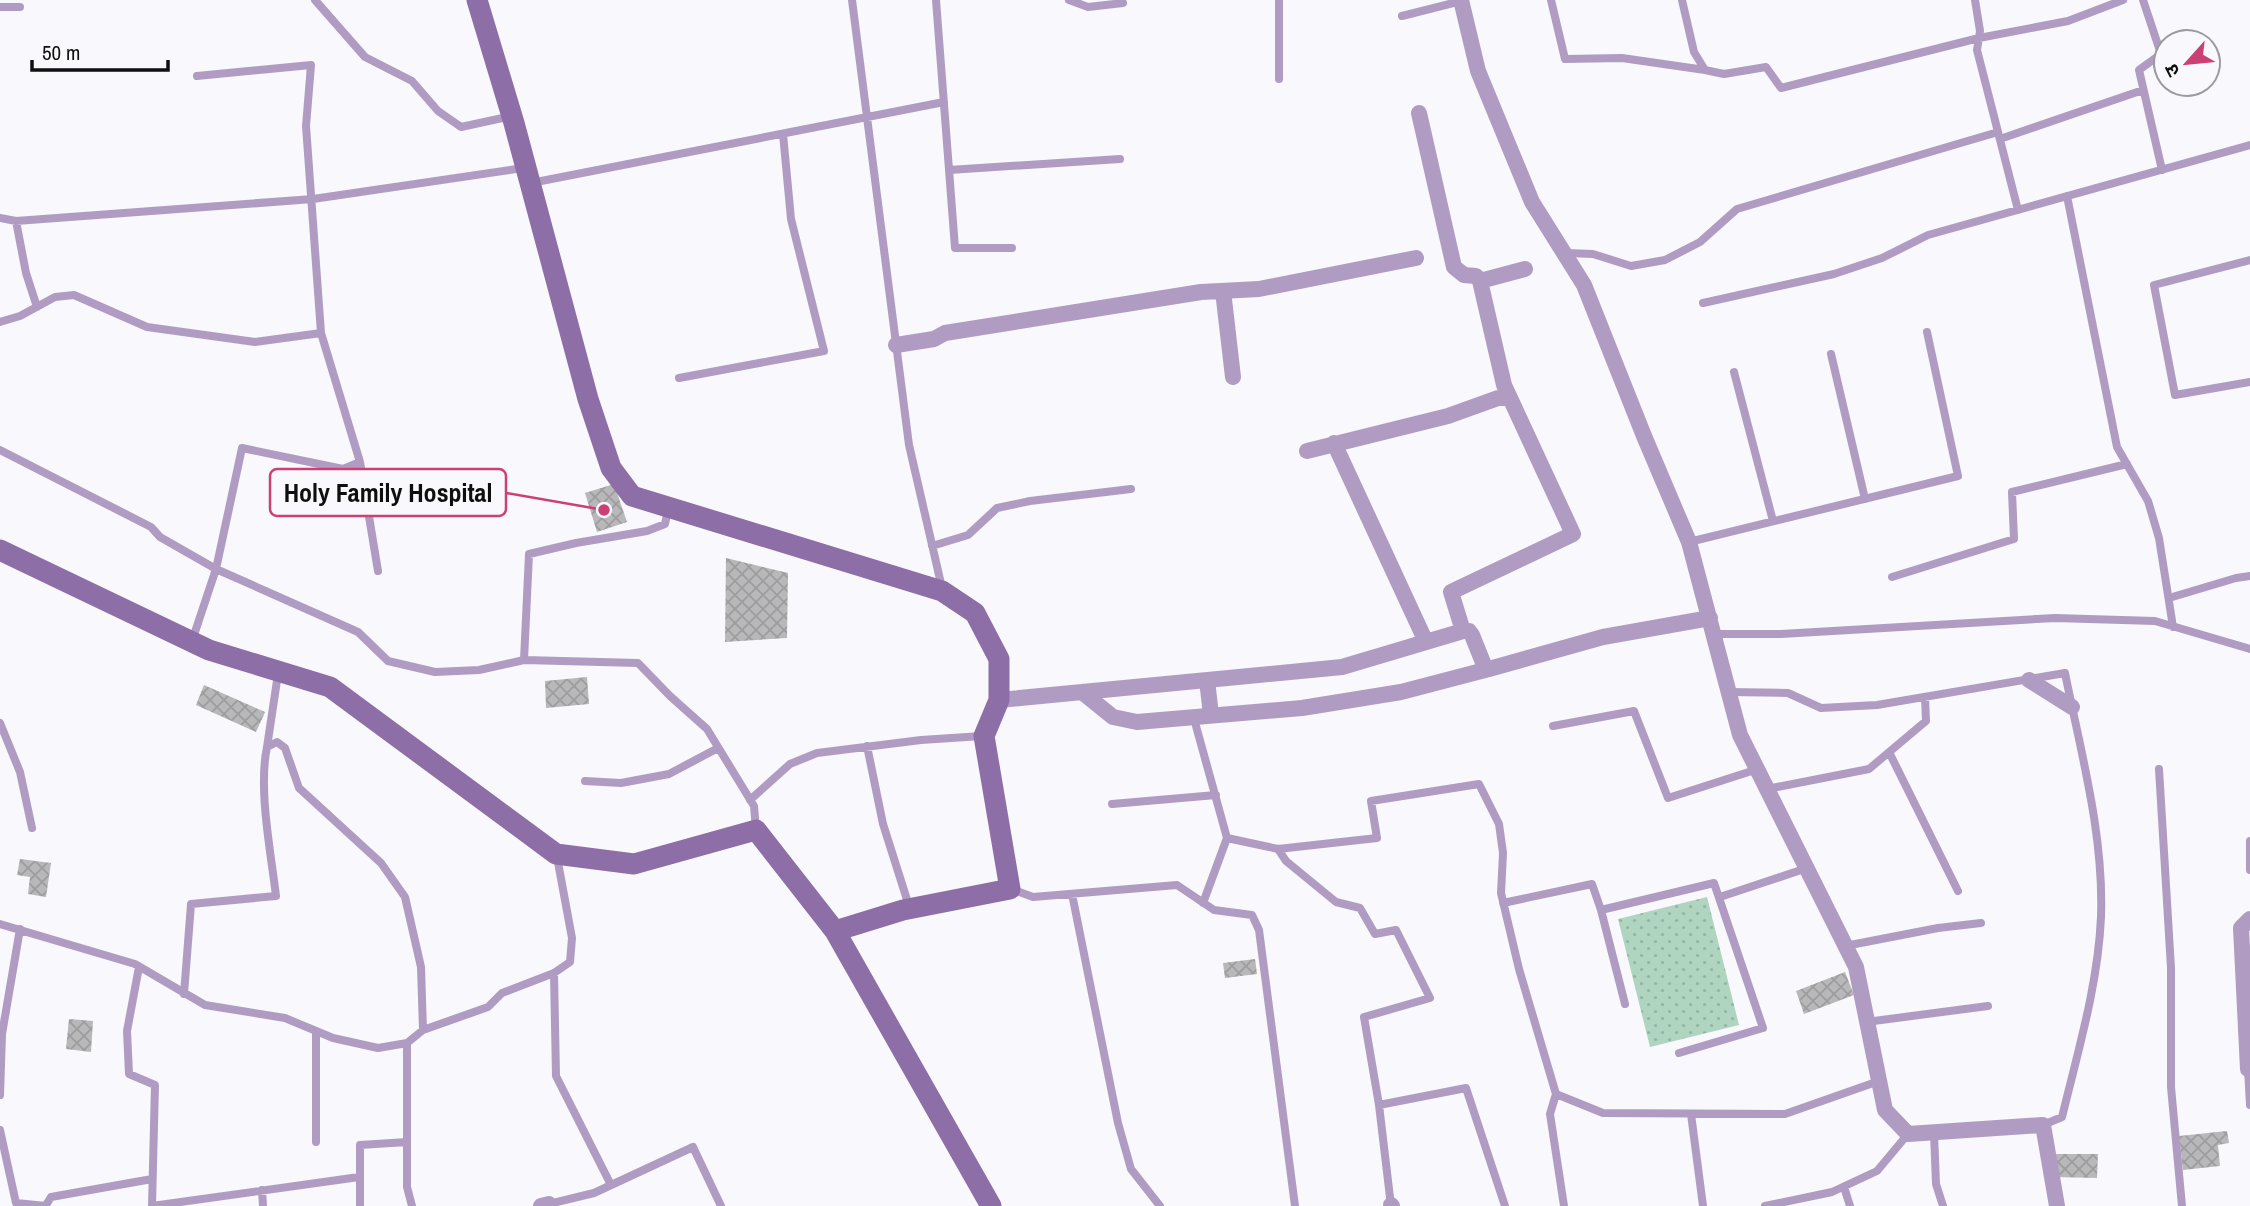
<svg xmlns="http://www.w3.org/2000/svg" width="2250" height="1206" viewBox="0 0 2250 1206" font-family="'Archivo Narrow','Noto Sans Devanagari',sans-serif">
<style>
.park{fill:url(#park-dots)}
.building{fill:url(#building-cross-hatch)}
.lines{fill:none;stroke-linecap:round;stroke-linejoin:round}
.lane{stroke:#b09cc3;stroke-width:8}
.street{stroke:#b09cc3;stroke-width:16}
.secondary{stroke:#8d6ea7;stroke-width:21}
.leader{fill:none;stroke:#cb4075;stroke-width:2.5}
.callout-dot{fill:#cb4075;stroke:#f9f8fc;stroke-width:2.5}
.callout{fill:#f9f8fc;stroke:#cb4075;stroke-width:2.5}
.callout-label{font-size:26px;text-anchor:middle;font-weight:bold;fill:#0f0f10}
</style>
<defs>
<pattern id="park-dots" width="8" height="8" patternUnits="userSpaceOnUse" patternTransform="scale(1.75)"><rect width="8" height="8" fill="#afd4c0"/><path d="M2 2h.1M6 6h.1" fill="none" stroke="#95b5a4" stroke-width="1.8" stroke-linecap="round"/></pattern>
<pattern id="building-cross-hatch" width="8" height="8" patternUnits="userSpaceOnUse" patternTransform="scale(1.75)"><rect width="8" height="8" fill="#b8b8bb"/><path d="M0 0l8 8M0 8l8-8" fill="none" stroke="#9d9da0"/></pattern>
</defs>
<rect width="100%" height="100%" fill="#f9f8fc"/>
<path class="park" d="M1707,897L1739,1025L1650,1047L1618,919Z"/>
<path class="building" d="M614,484L627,522L597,532L585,493Z
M726,558L788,573L787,638L725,642Z
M587,677L589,704L546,708L545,681Z
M204,685L265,712L256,732L196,705Z
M20,859L51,863L46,897L28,894L30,877L17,875Z
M1255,959L1257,974L1225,978L1223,963Z
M1845,972L1854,995L1804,1014L1796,991Z
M69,1019L93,1021L91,1052L66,1049Z
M2227,1131L2229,1143L2218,1145L2220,1166L2183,1170L2179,1136Z
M2054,1154H2098L2097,1178L2054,1177Z"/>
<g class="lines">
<path class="lane" d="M315,0L365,57L412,81L438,111L461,127L512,116
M852,0L909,445L942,588
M936,0L955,248H1012
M1069,0L1088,7L1123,3
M1551,0L1565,59L1622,58L1705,70
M1682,0L1694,52L1705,70L1724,74L1766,67L1781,88L1979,38L2068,21L2123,0
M1975,0L1980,31L1977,50L2018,210
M2143,0L2161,54L2139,70L2162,170
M0,7H20
M1402,16L1461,1
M197,76L311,65L306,126L321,333L360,462L378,571
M1279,79V0
M2000,139L2143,90
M949,170L1120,159
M531,183L944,102
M2067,196L2117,447L2148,501L2159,538L2173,627
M0,218L16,221L313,199L523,168
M16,221L26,273L37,307
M1566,253L1593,254L1631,266L1665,260L1700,242L1737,209L1998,132
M2250,260L2154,285L2175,395L2250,382
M1703,303L1834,274L1882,258L1928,235L2250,145
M0,322L20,316L55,297L74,295L147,327L255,342L321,333
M1831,354L1865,499
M1734,372L1773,521
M679,378L824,351L791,219L783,134
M0,450L151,527L160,537L216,569L358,632L388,661L435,672L479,670L524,660
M668,510L665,524L647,531L576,543L529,554L524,660L638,663L670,696L707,729L754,806L756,830
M1689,542L1958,476L1927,332
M932,546L968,535L997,508L1030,501L1131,489
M1892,577L2014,539L2012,492L2127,464
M2169,598L2236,578L2250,576
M1714,634H1781L2055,618L2155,621L2250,649
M192,641L216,569L242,448L343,469L360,462
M1729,692L1788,693L1821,708L1877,705L2065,673C2081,753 2104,835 2101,917C2098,985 2078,1051 2062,1117L2043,1125
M0,723L20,772L32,828
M1196,726L1227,838L1203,903
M1553,726L1634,711L1668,798L1758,769
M867,746L883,824L909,906
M267,747L278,674
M1889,752L1958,891
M2159,769L2171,968V1087L2182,1206
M585,781L621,783L669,774L718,748
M1767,789L1869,769L1926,721L1925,697
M750,800L790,764L817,753L921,740L982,736
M1112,804L1216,795
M1227,838L1278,849L1377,838L1371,801L1479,784L1499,824L1503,853L1501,893L1519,969L1556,1094L1550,1114L1564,1206
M2250,841V870
M1278,849L1286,861L1336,902L1360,908L1375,934L1396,930L1430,998L1364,1017L1379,1105L1391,1206
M1011,889L1033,897L1177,885L1214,910L1252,915L1259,930L1295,1206
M1072,894L1118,1123L1131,1169L1160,1206
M1720,897L1807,868
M1503,903L1592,884L1601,910L1625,1004
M1601,910L1714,883L1763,1028L1679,1053
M0,924L135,964L205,1005L285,1018L333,1038L378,1048L407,1043L423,1030L488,1007L502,993L554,973L570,962L572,938L557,857
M1845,946L1938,928L1981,923
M139,967L127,1031L129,1074L155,1085L152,1206
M554,973L556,1076L611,1185
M184,994L191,904L276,896C271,853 258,789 267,747L277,742L285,748L299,788L381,863L405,897L421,967L423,1030
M1866,1022L1988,1006
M316,1031V1142
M407,1043V1187L412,1206
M2248,1069L2250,1105
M1556,1094L1603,1113L1785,1114L1879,1081
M0,1095L2,1034L20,929
M1379,1105L1466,1088L1505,1206
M1691,1114L1703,1206
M0,1130L16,1203L46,1206
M1934,1133L1936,1184L1943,1206
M1844,1187L1850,1206
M262,1190L263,1206
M549,1204L594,1193L693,1147L721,1206
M46,1205L51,1197L152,1179
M152,1206L359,1177
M360,1206V1145L407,1142
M1765,1206L1832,1192L1877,1171L1908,1134"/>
<path class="street" d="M1461,0L1478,71L1532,202L1584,285L1644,436L1689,542L1740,735L1856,967L1885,1110L1908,1134L2043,1125L2057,1206
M1419,113L1454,267L1464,275L1476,276L1480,281L1525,269
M1223,291L1233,377
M896,345L934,339L945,333L1201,292L1259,289L1416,258
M1334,443L1426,642
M1307,451L1448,416L1498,398H1510
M1463,631L1451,592L1573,534L1504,385L1480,281
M1207,680L1211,715
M2029,680L2072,707
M1082,692L1113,717L1137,722L1302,708L1401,692L1489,669
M999,700L1342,667L1463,631H1469L1472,635L1484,665L1489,669L1603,637L1710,618
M2248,1069L2241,928L2250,919
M1391,1205L1392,1206
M541,1206L549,1204V1206"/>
<path class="secondary" d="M477,0L514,123L588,399L611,468L632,496L942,591L975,613L999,659V700L984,736L1010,889L903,910L835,931
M0,550L209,650L330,687L556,854L634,864L756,830L835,931L991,1206"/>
</g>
<path class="leader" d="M604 510L506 493"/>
<circle class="callout-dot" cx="604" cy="510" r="7"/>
<rect class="callout" x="270" y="469" width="236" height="47" rx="7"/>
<g class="callout-label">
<text x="388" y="502">Holy Family Hospital</text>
</g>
<g transform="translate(2187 63) rotate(243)"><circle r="33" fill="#f9f8fc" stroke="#9b9b9e" stroke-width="2"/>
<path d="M0-5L12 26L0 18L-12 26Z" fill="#cb4075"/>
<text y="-10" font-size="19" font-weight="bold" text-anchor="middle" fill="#0f0f10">उ</text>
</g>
<path d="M32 60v10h136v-10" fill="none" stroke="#0f0f10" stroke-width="3.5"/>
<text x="42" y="60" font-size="21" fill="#0f0f10" stroke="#f9f8fc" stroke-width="5" paint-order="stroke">50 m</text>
</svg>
